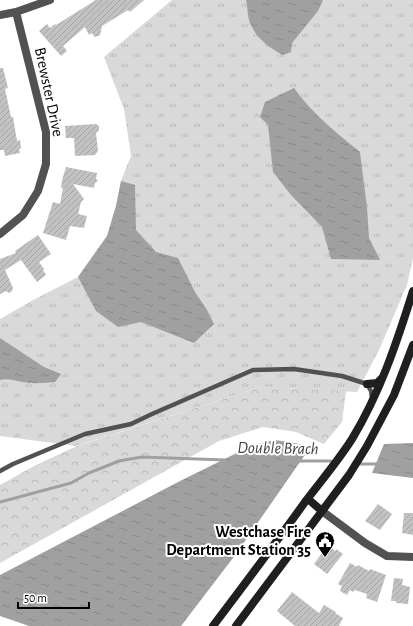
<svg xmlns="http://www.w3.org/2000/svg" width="413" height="626" viewBox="0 0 413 626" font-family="'Alegreya Sans',sans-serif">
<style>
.grass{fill:url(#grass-tufts)}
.forest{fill:url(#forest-crowns)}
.water{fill:url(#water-ripples)}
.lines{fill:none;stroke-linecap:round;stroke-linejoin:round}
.stream{stroke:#a0a0a0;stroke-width:3}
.building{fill:url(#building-hatch)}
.lane{stroke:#525252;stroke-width:4.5}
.street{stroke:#525252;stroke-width:8}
.secondary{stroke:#1f1f1f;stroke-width:8}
.labels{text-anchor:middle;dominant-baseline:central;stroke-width:4;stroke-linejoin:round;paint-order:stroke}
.street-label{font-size:16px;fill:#000;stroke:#fff}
.poi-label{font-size:16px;font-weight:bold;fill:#000;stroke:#fff;text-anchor:end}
.water-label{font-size:17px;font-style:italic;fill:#414141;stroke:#fff}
</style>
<defs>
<pattern id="grass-tufts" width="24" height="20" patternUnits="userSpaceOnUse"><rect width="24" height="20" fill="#d9d9d9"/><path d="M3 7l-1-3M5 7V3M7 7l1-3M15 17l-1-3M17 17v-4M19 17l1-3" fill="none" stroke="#b8b8b8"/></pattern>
<pattern id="forest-crowns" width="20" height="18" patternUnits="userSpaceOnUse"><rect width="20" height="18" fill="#d9d9d9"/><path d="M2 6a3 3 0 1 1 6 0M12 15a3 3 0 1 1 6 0" fill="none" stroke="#b8b8b8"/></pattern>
<pattern id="water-ripples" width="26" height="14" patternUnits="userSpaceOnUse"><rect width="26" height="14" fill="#a0a0a0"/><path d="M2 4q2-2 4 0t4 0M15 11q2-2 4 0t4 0" fill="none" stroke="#888"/></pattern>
<pattern id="building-hatch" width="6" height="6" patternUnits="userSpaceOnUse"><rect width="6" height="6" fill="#c2c2c2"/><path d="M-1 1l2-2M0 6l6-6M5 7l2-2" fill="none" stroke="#a5a5a5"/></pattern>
</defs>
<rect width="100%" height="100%" fill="#fff"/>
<path class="grass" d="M172,0H413V258L407,285L379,350L357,392L261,387L76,446L0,436V319L35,299L78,277L107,236L116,206L121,181L131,156L124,109L104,57Z"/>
<path class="forest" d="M261,387L346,391L342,422L324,444L296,432L263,427L219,441L0,563V485L34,466L77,446Z"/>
<path class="water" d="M246,0H323L318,11L292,43L291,52L283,55C270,48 257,39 251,25C247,18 248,8 246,0Z
M294,88C313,114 335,132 360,152L367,208L369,238L380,260L331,259L322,227L291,195L273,172L268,125L260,117L265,102Z
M121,181L135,185L136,230L156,252L178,258L195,292L207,310L214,324L194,343L141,322L118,327L96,311L78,277L107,236L116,206Z
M0,338L44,367L61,374L55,382C44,383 34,384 23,382C15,381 8,378 0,380Z
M275,440L300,444L309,449L236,554L181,626H29L0,616V575L180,481L253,445Z
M413,443V478L372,473L384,444Z"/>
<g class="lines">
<path class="stream" d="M297,461H331
M359,464H379
M0,502L71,483L89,473L119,461L142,457L225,460"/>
</g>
<path class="building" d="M96,0H144L130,12L128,10L102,26L100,35L95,37L92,33L89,35L85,27L63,46L67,51L61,56L39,31L47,24L50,28L55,24L56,25Z
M0,68H3L8,88L5,89L11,117H13L17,141L20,140L21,148L19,149L20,153L5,156L4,150H0Z
M96,124L99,126V130L96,133L98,151L95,155L75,156L74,138H66L65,126Z
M66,167L97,173L96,179L98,181L95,183L94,188L73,184L84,199L81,202L78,214L87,216L84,228L70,226L66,240L43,233L53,202L60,204L63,188H61L62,180Z
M38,235L51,254L39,262L44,269L43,270L46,275L37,282L21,260L5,270L13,288L12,291L9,293L6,291L0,294V259L16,253L15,251Z
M378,504L392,514L380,530L365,521Z
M404,513H413V535L402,533Z
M328,545L335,551L336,549L343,554L327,574L314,564Z
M350,563L357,567L358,565L369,571L370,569L386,575L377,602L366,598L367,594L355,590L353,592L350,590L347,595L340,591L342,586L338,584Z
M394,578L403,579L402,585L410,587L408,604L396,603V601H391Z
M292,592L319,613L324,605L336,612L335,613L343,618L339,626H295L277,611Z"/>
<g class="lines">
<path class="lane" d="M0,471L13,464L85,434L131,424L152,414L253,370L294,369L342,376L367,384L371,391L372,398"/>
<path class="street" d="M0,15L16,12L50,0
M0,234L23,215L38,191L46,164V132L16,12
M322,511L365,543L387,556L413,557"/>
<path class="secondary" d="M367,384L377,383L382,378
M308,499L322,511
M213,626C244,585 275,544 305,502C321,481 338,461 352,439C380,393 397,342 413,291
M236,626L349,475L367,446L394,395L413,345"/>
</g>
<defs>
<g id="civic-pin" transform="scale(1)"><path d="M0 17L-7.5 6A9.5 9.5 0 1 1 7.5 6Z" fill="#000" stroke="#fff"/><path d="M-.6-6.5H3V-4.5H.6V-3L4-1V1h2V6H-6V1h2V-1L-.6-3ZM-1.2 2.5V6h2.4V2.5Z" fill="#fff"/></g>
</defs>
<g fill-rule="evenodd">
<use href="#civic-pin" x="325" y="541"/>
</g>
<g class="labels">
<g class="street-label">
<text transform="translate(49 92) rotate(78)">Brewster Drive</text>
</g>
<g class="poi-label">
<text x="311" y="532">Westchase Fire<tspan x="311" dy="18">Department Station 35</tspan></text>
</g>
<g class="water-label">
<text transform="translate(278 448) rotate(1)">Double Brach</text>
</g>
</g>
<path d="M18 602v6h71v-6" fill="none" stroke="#000000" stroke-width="2"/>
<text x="24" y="602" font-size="12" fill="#000000" stroke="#ffffff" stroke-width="3" paint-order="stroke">50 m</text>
</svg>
